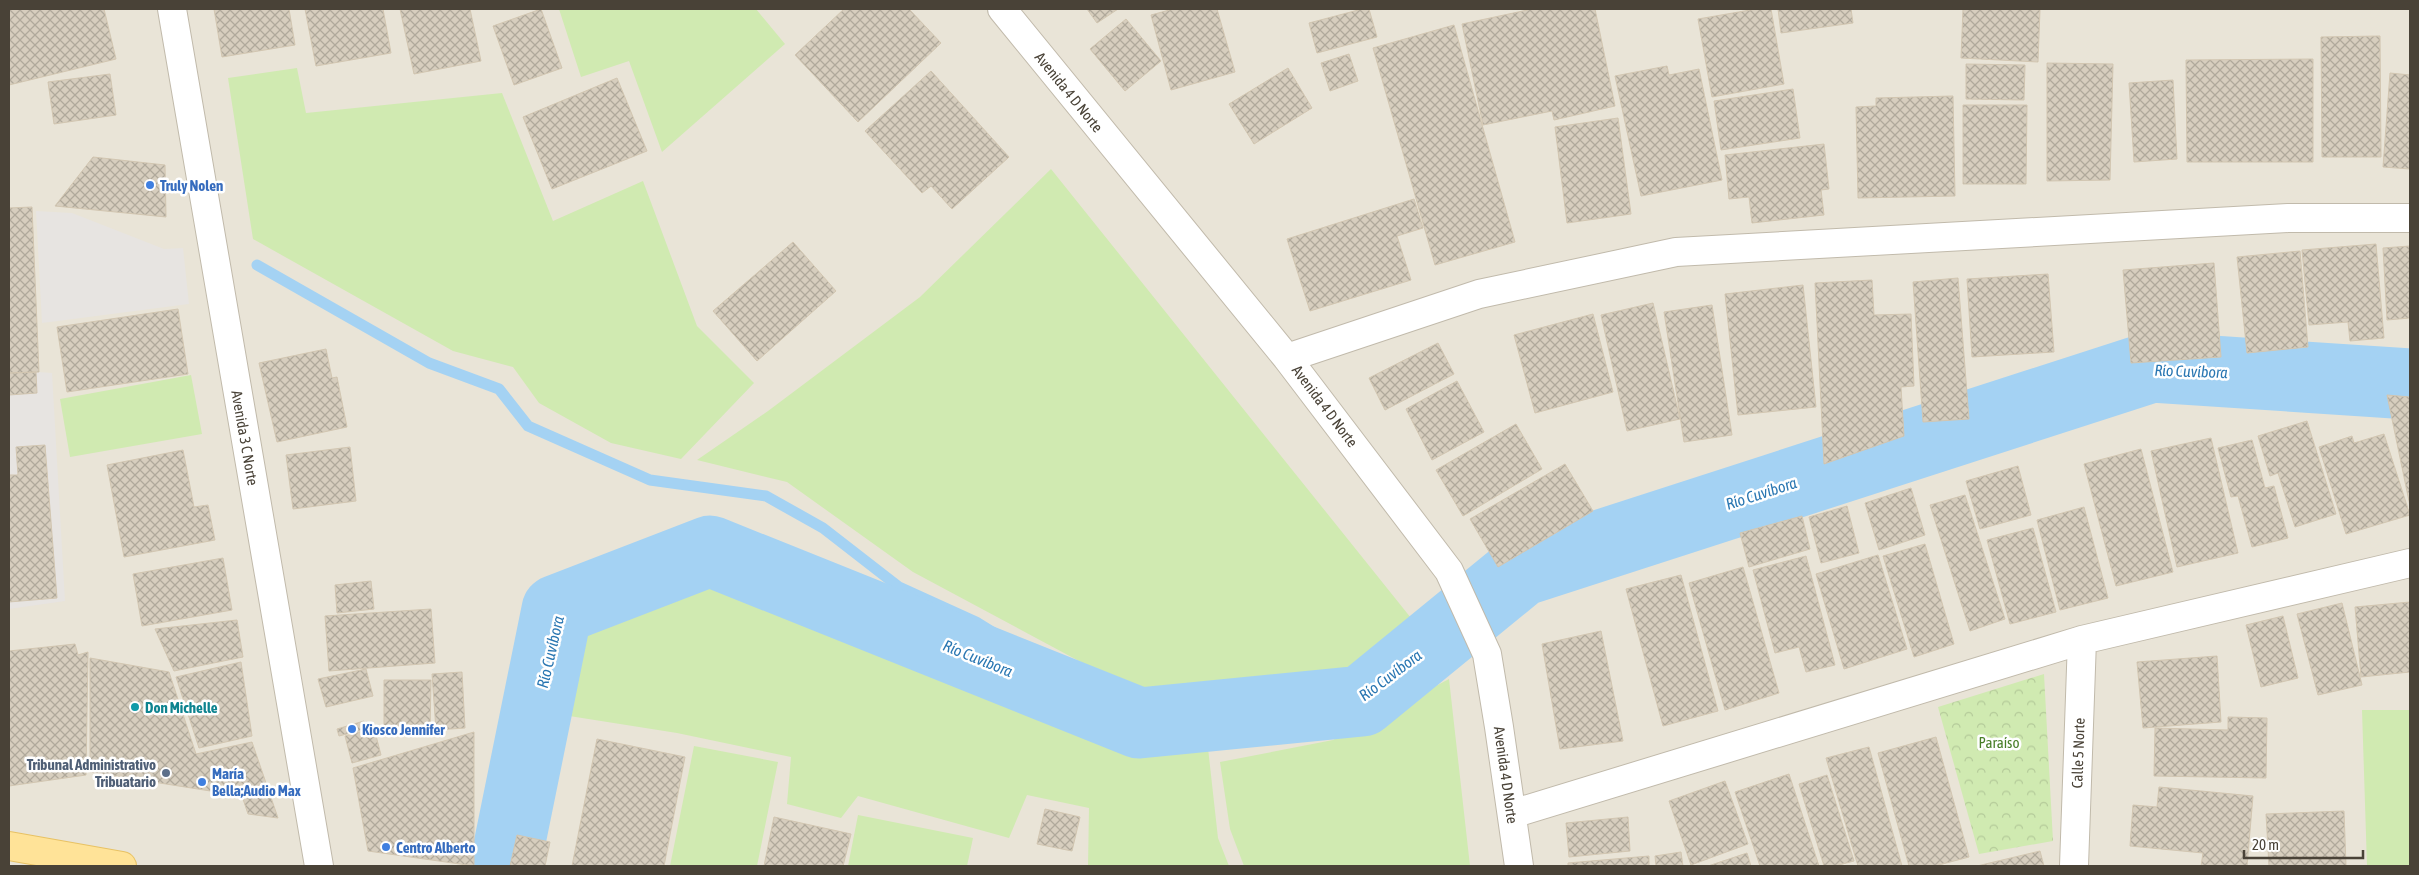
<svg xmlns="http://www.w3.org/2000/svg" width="2419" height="875" viewBox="0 0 2419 875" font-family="'Asap Condensed',sans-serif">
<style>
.residential{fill:#e9e4d7}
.grass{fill:#d0eab1}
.park{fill:url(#park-crowns)}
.parking{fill:#e7e4e1}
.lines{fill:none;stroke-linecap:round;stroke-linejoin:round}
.stream{stroke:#a4d2f3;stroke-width:11}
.river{stroke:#a4d2f3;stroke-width:71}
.building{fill:url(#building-cross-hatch);stroke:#d2c6b1}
.minor-casing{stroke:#c1baab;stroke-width:30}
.major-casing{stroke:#e8c264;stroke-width:30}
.minor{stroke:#fff;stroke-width:28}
.major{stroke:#ffe398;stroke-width:28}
.shop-dot{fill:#3f7fe0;stroke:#fff;stroke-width:2}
.culture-dot{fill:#0f9aa8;stroke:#fff;stroke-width:2}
.service-dot{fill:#5c6f8a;stroke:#fff;stroke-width:2}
.labels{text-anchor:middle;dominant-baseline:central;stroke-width:5;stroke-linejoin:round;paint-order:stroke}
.street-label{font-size:15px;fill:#494237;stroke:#fff}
.shop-label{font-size:15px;font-weight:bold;fill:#366cbe;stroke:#fff;text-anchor:start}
.culture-label{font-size:15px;font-weight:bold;fill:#0d838f;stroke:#fff;text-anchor:start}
.park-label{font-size:15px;fill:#477e27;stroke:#fff}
.service-label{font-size:15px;font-weight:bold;fill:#4e5e75;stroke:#fff;text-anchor:end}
.water-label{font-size:16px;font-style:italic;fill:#2a77b2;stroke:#fff}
</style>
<defs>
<pattern id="park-crowns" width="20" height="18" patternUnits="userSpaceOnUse" patternTransform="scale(1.25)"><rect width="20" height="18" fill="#d0eab1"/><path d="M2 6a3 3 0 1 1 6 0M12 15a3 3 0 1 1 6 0" fill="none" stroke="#b4ca99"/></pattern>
<pattern id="building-cross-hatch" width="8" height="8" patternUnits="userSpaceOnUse" patternTransform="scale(1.25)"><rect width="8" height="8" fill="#d7cebe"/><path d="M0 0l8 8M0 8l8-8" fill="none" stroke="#b0a99b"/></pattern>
</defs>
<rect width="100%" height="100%" fill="#f5f2e9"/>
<path class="residential" d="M9,9H2410V866H9Z"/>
<path class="grass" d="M559,9H756L785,44L662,152L629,61L581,77Z
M297,68L306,113L502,93L553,221L643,181L697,326L754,383L681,459L611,443L539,403L513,367L453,351L253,239L228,78Z
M1051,169L1415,623L1345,677L1133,690L913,572L787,482L697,460L768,411L920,297Z
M191,375L202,434L70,457L60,399Z
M714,574L1138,744L1207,739L1218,838L1229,866H1088L1089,808L1027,795L1009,838L858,796L841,818L787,804L791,757L677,733L563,715L581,627Z
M1449,679L1470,866H1244L1230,829L1220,762L1333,740Z
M2410,710V866H2367L2362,710Z
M694,746L778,762L757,866H670Z
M858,815L973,838L967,866H848Z"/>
<path class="park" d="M2044,674L2053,841L1979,854L1938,707Z"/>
<path class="parking" d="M36,211L72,213L164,249L183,248L189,304L42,323Z
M39,372L52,373L65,601L9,609V373Z"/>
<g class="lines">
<path class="stream" d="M257,265L429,363L499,389L528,426L650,480L766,496L823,528L899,587L976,622L1139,723"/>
<path class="river" d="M505,866L557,610L710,551L1139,723L1362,701L1521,571L2152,367L2410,384"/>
</g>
<path class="building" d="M9,9H104L116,59L9,85Z
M214,9H289L295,45L222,57Z
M305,9H383L391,53L316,66Z
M400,9H470L481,61L414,74Z
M541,9L562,68L514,85L493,26Z
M844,9H909L941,43L858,122L795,55Z
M1087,9H1118L1097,23Z
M1173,9H1217L1235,72L1171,90L1151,15Z
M1362,9H1369L1377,37L1317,53L1309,23Z
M1532,9H1595L1615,106L1554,120L1552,111L1483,125L1462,24Z
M1756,9H1771L1784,84L1712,97L1698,19Z
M1778,9H1851L1853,23L1781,33Z
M1963,9H2040L2038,62L1961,58Z
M1126,19L1161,61L1125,91L1090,49Z
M1454,25L1515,242L1435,265L1373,48Z
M2380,36L2381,157H2322L2321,37Z
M1349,54L1358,81L1330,91L1321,63Z
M2313,59V162H2187L2186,60Z
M2047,63L2113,64L2110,180L2047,181Z
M1966,64L2025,65L2024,100L1966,99Z
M1667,66L1669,75L1699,69L1722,180L1641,196L1615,76Z
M1288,68L1312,108L1254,144L1229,104Z
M931,71L1009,157L952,209L931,186L922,193L865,131Z
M2390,73L2410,75V169L2383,167Z
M110,74L116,115L54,124L48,82Z
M617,78L647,151L552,189L523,117Z
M2173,80L2177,159L2134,162L2129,83Z
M1793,89L1800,138L1721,150L1714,101Z
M1953,96L1955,196L1858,198L1856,107L1876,106V98Z
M1963,105H2027L2026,184H1963Z
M1618,118L1631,214L1567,223L1555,127Z
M1824,144L1829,189L1821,190L1824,215L1752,223L1749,197L1729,199L1725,155Z
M93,157L165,165L166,217L55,206Z
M1414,199L1423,228L1397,236L1411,280L1310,311L1287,239Z
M32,207L39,372L9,373V208Z
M793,242L836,291L757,361L713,311Z
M2376,244L2384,338L2350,341L2348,322L2309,325L2302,250Z
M2410,246V318L2387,320L2383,248Z
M2300,251L2308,347L2247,353L2237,257Z
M2214,263L2221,357L2131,363L2123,270Z
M2048,274L2054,352L1972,357L1967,279Z
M1958,278L1969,419L1923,422L1913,282Z
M1872,280L1874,315L1911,314L1914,386L1901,387L1904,436L1824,464L1815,283Z
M1803,285L1816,407L1738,415L1725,294Z
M1653,303L1680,419L1627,431L1601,315Z
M1712,305L1732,435L1684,442L1664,312Z
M178,309L188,374L67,392L57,327Z
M1593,314L1613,392L1535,413L1514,335Z
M1438,343L1454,374L1385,410L1369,378Z
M326,349L332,378L337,377L347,427L277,442L259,363Z
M36,372L37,393L9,395V373Z
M1457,381L1484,432L1432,460L1406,409Z
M2387,395L2410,397V506Z
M2307,421L2336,514L2295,527L2278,473L2270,476L2258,436Z
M1516,424L1542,469L1463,516L1436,470Z
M2384,434L2410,515L2346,534L2319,447L2352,436L2354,443Z
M2211,438L2238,553L2177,567L2151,451Z
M2252,440L2265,488L2274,486L2288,538L2252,547L2238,496L2231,497L2218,448Z
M45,445L57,598L9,602V475H18L16,447Z
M350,447L356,501L293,509L286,455Z
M2141,449L2173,572L2116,586L2084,464Z
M183,450L194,507L208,505L215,540L124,557L107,465Z
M1565,464L1593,511L1498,567L1470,519Z
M2018,466L2031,515L1980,529L1966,481Z
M1911,488L1925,535L1879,550L1865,503Z
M1965,495L2005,619L1970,631L1930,505Z
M1847,506L1859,553L1821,563L1809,517Z
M2084,507L2108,598L2060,610L2037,520Z
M1802,516L1810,549L1749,567L1740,533Z
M2033,528L2056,612L2010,624L1987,540Z
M1925,544L1954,644L1914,657L1883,556Z
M1878,555L1907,649L1844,669L1816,574Z
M1806,556L1835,665L1806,672L1799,647L1775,653L1753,570Z
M223,558L232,610L142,626L133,574Z
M1743,567L1779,693L1725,710L1689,583Z
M1681,575L1718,711L1663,726L1626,589Z
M371,581L374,609L337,613L335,585Z
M2410,602V672L2361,677L2355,607Z
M2342,603L2362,685L2318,695L2297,614Z
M431,609L435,663L329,671L325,616Z
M2283,616L2298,678L2261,687L2246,625Z
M237,620L243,657L174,671L155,629Z
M1601,631L1623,741L1560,749L1542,644Z
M75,644L78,655L88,652L86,775L9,786V651Z
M2217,656L2221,722L2143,728L2137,662Z
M90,658L169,672L196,754L252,742L278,818L248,814L242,796L90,772Z
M241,662L252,736L199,748L176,677Z
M366,669L373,696L326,707L318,679Z
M462,672L465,728L436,730L432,674Z
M384,680H431L430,732L384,731Z
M2228,717L2267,718L2266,778L2154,776L2155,728L2228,730Z
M364,721L366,729L339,736L337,729Z
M374,728L381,755L352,763L345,736Z
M474,732V866L368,851L353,768Z
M1936,737L1969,857L1935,866H1909L1878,753Z
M597,739L685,757L664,866H572Z
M1869,747L1902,866H1858L1826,758Z
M1789,774L1819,866H1760L1735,792Z
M1827,775L1854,861L1835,866H1824L1799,784Z
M1725,781L1748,844L1691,865L1669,801Z
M2159,787L2253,796L2247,866H2201L2203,853L2130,846L2133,805L2157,807Z
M1045,809L1080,817L1072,851L1037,844Z
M2344,811L2346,866H2269L2266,814Z
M774,817L851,834L843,866H764Z
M1628,817L1630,851L1569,857L1566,823Z
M517,835L550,842L545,866H510Z
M2040,851L2044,866H1977Z
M1681,852L1683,866H1656L1655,856Z
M1747,853L1751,866H1708Z
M1649,856V866H1568V863Z"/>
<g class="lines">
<g class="minor-casing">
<path id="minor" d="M172,9L319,866
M1002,9L1287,358L1449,571L1487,654L1499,727L1519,866
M1287,358L1479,294L1676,252L2288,218H2410
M1512,814L2082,640L2410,563
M2074,866L2082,640"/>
</g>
<g class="major-casing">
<path id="major" d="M9,846L122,866"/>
</g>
<use href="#minor" class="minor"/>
<use href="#major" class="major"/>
</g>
<g class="shop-dot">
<circle cx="150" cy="185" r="5"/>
<circle cx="352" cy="729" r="5"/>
<circle cx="202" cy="782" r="5"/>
<circle cx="386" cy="847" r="5"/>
</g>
<circle class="culture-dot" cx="135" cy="707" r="5"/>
<circle class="service-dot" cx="166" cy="773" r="5"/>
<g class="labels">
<g class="street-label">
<text transform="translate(1069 92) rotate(51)">Avenida 4 D Norte</text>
<text transform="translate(1325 406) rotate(53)">Avenida 4 D Norte</text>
<text transform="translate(245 438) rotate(80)">Avenida 3 C Norte</text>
<text transform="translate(2078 753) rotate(-88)">Calle 5 Norte</text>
<text transform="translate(1506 775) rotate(82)">Avenida 4 D Norte</text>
</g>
<g class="shop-label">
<text x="160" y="185">Truly Nolen</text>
<text x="362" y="729">Kiosco Jennifer</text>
<text x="212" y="773">María<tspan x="212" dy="17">Bella;Audio Max</tspan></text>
<text x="396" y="847">Centro Alberto</text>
</g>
<g class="culture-label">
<text x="145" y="707">Don Michelle</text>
</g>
<g class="park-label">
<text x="1999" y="742">Paraíso</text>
</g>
<g class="service-label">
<text x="156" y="764">Tribunal Administrativo<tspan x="156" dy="17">Tribuatario</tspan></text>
</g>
<g class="water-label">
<text transform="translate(2191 371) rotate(2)">Río Cuvíbora</text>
<text transform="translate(1761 493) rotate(-18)">Río Cuvíbora</text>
<text transform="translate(550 652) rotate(-77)">Río Cuvíbora</text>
<text transform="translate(978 658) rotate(22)">Río Cuvíbora</text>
<text transform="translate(1390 675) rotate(-37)">Río Cuvíbora</text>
</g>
</g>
<rect width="2419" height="875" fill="none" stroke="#494237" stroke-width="20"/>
<path d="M2244 850v8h119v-8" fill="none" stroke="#494237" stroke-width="2.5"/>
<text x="2252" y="850" font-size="15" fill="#494237" stroke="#ffffff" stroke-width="4" paint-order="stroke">20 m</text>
</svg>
